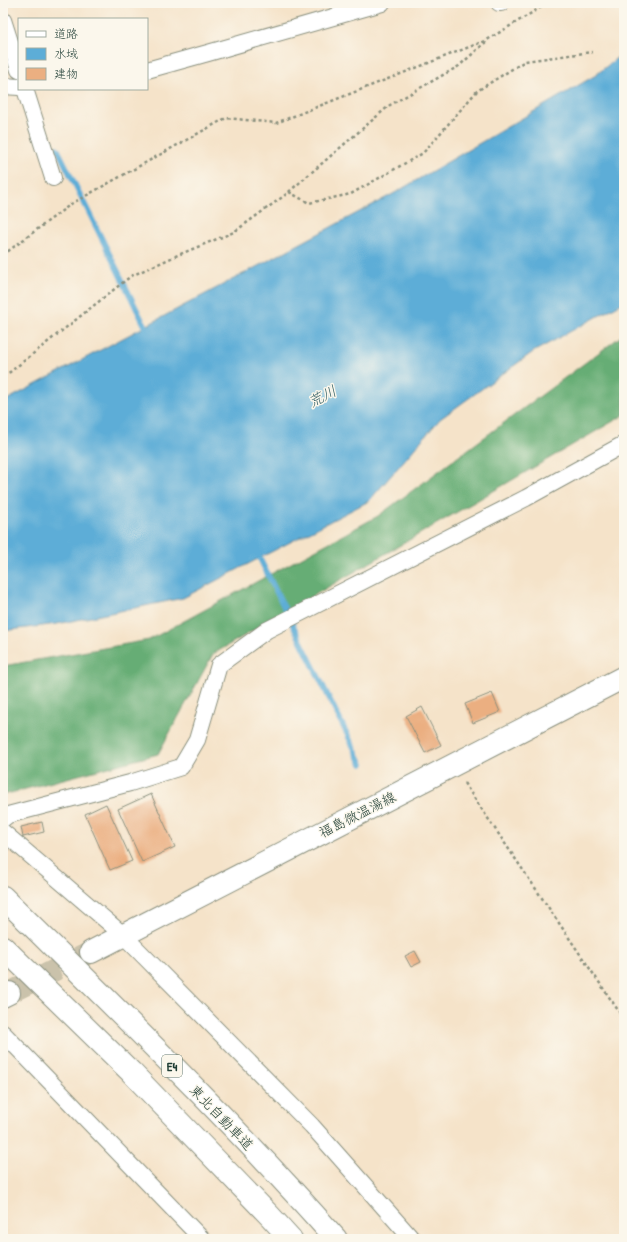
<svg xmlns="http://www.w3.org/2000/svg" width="627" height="1242" viewBox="0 0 627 1242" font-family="'Patrick Hand','Klee One',sans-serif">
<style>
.forest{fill:#66ad74;stroke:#427554}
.water{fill:#5dadd7;stroke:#3e7586}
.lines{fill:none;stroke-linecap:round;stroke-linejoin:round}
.stream{stroke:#5dadd7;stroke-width:5.5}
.building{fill:#ebaf81}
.secondary-tunnel{stroke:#cac2ab;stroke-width:22;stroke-dasharray:22 11;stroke-linecap:butt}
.minor-casing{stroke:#8a907e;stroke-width:18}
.secondary-casing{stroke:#8a907e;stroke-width:24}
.motorway-casing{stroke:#8a907e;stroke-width:24}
.path{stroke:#8a907e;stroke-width:2.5;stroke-dasharray:3 3;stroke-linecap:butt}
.minor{stroke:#fff;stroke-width:16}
.secondary{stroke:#fff;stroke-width:22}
.motorway{stroke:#fff;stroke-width:22}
.labels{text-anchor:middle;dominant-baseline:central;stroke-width:3;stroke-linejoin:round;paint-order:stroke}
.shield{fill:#fbf7ec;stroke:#61756b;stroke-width:1}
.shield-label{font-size:13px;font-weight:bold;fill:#1f3d34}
.street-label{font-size:14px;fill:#1f3d34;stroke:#fbf7ec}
.water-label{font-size:15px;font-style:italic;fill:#325f65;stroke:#fbf7ec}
</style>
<rect width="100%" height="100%" fill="#fbf7ec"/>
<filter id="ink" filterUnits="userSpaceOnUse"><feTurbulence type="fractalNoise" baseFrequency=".025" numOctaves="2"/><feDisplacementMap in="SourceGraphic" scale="8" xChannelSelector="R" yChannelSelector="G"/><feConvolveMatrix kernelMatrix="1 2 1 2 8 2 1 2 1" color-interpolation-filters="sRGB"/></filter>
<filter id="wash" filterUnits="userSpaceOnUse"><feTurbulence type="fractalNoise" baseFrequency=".012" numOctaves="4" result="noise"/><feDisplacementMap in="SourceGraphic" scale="16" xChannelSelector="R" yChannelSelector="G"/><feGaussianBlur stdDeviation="0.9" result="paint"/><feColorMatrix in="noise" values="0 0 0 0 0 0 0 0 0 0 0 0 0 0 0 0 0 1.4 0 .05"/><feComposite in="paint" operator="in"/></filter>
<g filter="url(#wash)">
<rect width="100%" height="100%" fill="#f5e3c9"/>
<path class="forest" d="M624,334V415L213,654L158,754L3,795V666L149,640L378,516Z"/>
<path class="water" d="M624,52V302L533,352L440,419L369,501L183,598L57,624L3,631V402L393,194L596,75Z"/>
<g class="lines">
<path class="stream" d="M57,148L149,334
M256,551L362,764"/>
</g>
<g id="blocks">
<path class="building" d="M492,693L500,712L473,723L465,704Z
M422,707L441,745L425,753L406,716Z
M151,794L175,847L142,862L118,809Z
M106,804L132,861L110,870L85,814Z
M42,822L44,832L23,837L21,827Z
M415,951L421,962L411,967L405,956Z"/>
</g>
</g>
<g filter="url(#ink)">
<use href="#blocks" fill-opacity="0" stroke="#8a907e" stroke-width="1"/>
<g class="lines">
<path class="secondary-tunnel" d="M9,993L91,952"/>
<g class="minor-casing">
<path id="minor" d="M499,3H501
M3,20L19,70
M147,70L208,53L382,3
M3,86L19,87
M25,89L53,178
M3,819L8,815L130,783L181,767L197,740L219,665L267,630L526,498L624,444
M3,832L122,934L312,1126L412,1239
M3,1033L202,1239"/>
</g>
<g class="secondary-casing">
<path id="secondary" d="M91,952L624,677
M3,996L9,993"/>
</g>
<g class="motorway-casing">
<path id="motorway" d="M3,897C116,1009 231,1120 336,1239
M3,947L131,1072L270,1216L291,1239"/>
</g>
<path class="path" d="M289,192L309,203L351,194L423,153L477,91L525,61L592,52
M3,255L71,204L226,118L276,123L487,40L548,3
M3,375L10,372L131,276L178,255L234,232L284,196L390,105L459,66L488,40
M464,783L624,1019"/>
<use href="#minor" class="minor"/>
<use href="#secondary" class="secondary"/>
<use href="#motorway" class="motorway"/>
</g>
</g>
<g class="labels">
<rect class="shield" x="162" y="1055" width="20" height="22" rx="3"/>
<g class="shield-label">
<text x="172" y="1066">E4</text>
</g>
<g class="street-label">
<text transform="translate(357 814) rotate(-27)">福島微温湯線</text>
<text transform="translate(222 1117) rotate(46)">東北自動車道</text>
</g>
<g class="water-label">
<text transform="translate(322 396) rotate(-27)">荒川</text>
</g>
</g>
<rect width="627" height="1242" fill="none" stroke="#fbf7ec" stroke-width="16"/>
<rect x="18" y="18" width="130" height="72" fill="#fbf7ec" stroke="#a3ada2"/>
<rect x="26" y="31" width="20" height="6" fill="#ffffff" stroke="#a3ada2"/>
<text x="54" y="38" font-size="12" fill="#1f3d34">道路</text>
<rect x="26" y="48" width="20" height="12" fill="#5dadd7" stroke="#a3ada2"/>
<text x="54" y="58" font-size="12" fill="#1f3d34">水域</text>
<rect x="26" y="68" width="20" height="12" fill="#ebaf81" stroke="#a3ada2"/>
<text x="54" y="78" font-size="12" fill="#1f3d34">建物</text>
</svg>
